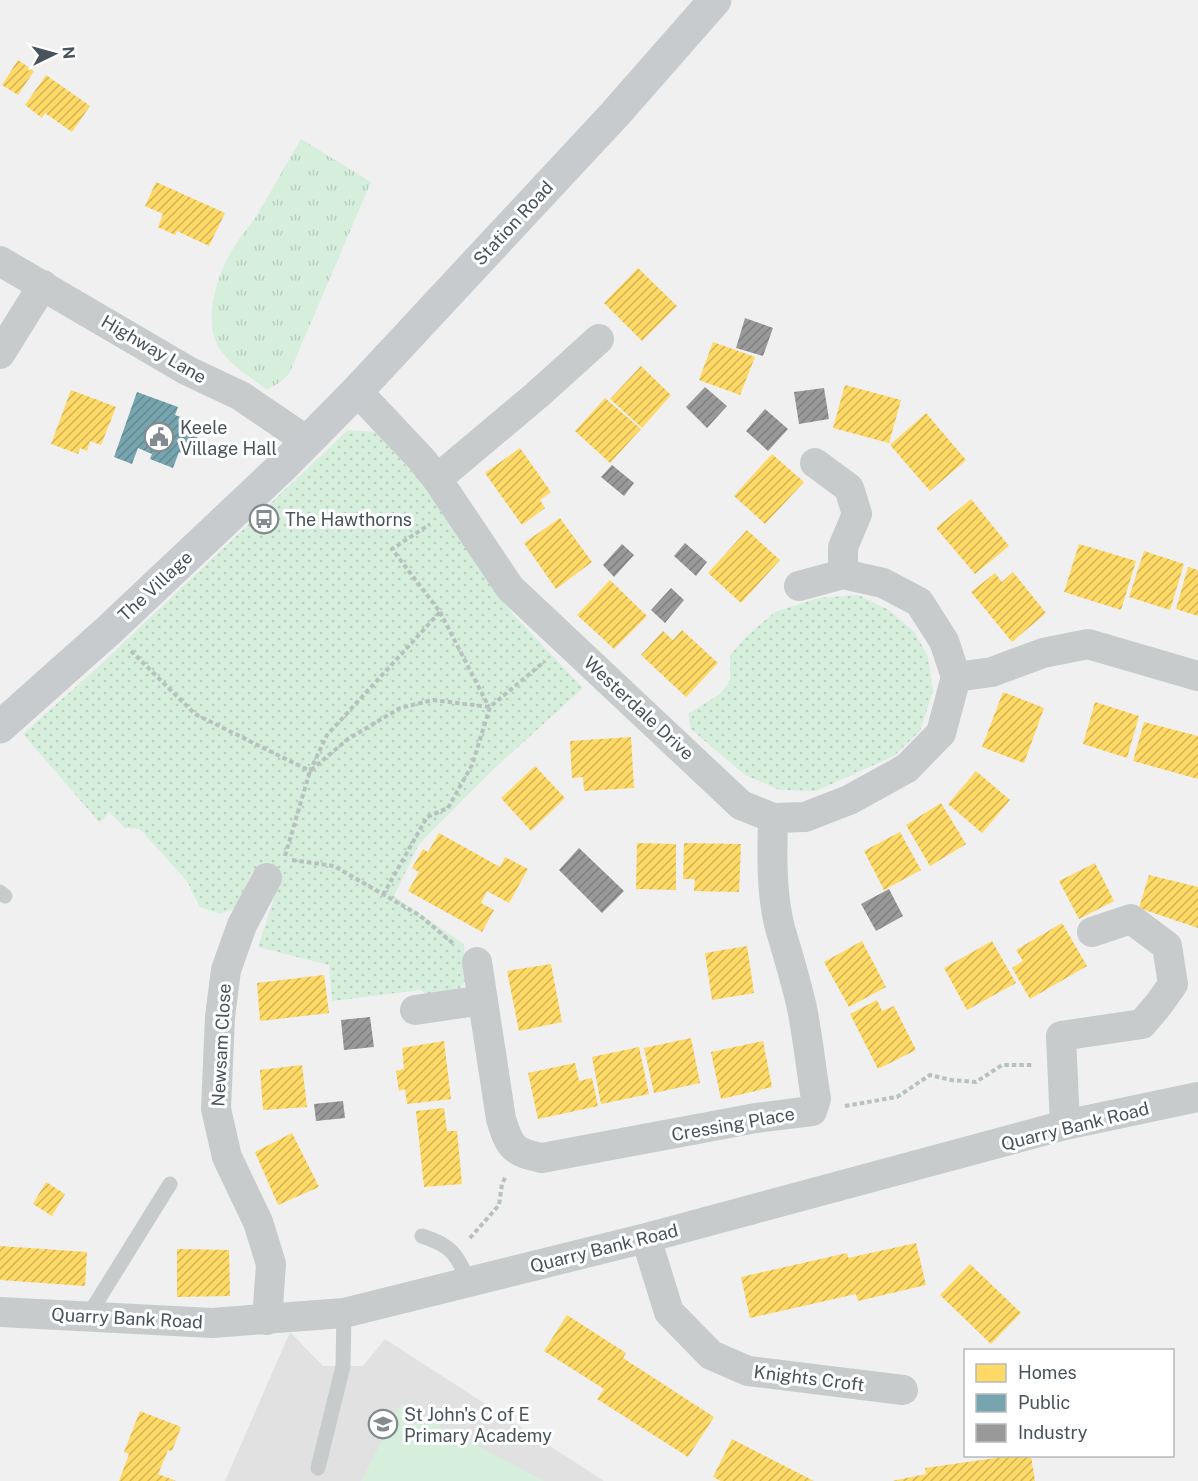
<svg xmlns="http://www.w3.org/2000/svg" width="1198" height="1481" viewBox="0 0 1198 1481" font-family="'Public Sans',sans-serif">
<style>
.education{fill:#e2e1e1}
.grass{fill:url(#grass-tufts)}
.park{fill:url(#park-dots)}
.pitch{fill:#d6eedc}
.homes{fill:url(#homes-hatch)}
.public{fill:url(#public-hatch)}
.industry{fill:url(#industry-hatch)}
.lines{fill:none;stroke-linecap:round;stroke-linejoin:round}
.path{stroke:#b7c2be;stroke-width:4;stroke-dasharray:4.5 3;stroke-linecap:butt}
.lane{stroke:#c7cbcc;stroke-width:15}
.street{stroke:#c7cbcc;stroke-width:30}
.secondary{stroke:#c8cbcd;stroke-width:33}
.labels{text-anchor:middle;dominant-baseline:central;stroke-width:6;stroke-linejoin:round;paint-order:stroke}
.street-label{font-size:18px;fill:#48545b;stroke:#fff}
.poi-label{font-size:18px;fill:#48545b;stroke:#fff;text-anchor:start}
</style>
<defs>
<pattern id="grass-tufts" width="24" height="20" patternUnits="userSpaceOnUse" patternTransform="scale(1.5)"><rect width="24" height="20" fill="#d6eedc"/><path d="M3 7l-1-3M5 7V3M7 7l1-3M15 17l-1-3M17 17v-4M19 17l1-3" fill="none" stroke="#b9cebf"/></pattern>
<pattern id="park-dots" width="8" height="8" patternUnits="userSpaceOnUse" patternTransform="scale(1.5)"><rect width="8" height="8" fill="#d6eedc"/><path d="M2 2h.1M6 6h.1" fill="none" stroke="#b9cebf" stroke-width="1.8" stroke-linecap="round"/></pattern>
<pattern id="homes-hatch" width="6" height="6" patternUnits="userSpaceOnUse" patternTransform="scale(1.5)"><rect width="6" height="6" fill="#ffd966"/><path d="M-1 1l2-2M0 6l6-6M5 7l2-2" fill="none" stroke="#d0b357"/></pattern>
<pattern id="public-hatch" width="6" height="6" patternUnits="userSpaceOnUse" patternTransform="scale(1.5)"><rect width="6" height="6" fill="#76a5af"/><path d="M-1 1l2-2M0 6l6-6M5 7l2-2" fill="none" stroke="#638991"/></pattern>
<pattern id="industry-hatch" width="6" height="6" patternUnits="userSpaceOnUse" patternTransform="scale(1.5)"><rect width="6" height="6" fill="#999"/><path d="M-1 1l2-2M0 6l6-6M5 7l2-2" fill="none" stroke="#7f7f80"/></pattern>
</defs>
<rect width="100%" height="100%" fill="#f0f0f0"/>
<path class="education" d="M290,1332L323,1366H363L385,1339L604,1481H225Z"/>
<path class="grass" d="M301,139L371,182L289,374L279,383L267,390C252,378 230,365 219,348C203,321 216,277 231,252C238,239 249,227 257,215C272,190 286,164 301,139Z"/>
<path class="park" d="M348,430L375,432L439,501L512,613L583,688L497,766L419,844L394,896L464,944L465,981L457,993L429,997L421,990L332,1001L329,965L258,947L279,883L252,871L236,908L220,914L200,907L187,881L140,829L125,828L109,812L100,823L23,734L98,667Z
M858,595L889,610L915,633L928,657L933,691L920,731L894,756L816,791L780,790L745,775L691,729L688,714L720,694L730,681V655L748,635L775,612L818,598Z"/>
<path class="pitch" d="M400,1405L544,1481H361Z"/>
<path class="homes" d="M18,60L34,71L18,95L2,85Z
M46,75L90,106L72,132L45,113L42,118L25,105Z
M156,182L225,213L209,246L177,231L175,235L158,227L163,214L145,206Z
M638,268L677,306L642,341L604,303Z
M713,342L755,357L740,395L699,380Z
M641,366L671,395L642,428L610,399Z
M845,385L901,400L889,443L833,428Z
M71,390L116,407L101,445L90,441L87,451L80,448L78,454L51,444Z
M605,398L641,429L610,463L575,431Z
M926,413L966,460L930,491L890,445Z
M520,448L551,492L540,500L545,508L522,525L485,473Z
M772,454L804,482L765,524L734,496Z
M971,499L1009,546L975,574L936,528Z
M560,518L592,562L556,589L524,543Z
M747,530L780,560L741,603L708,573Z
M1079,544L1136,561L1121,610L1064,592Z
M1144,551L1184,564L1170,610L1129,597Z
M1188,567L1198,570V616L1176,609Z
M1013,572L1046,613L1012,642L971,592L995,573L1002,582Z
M610,580L647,616L614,649L577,615Z
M682,630L718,663L686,697L641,655L663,631L673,640Z
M1003,692L1044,708L1024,763L982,747Z
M1095,702L1139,716L1127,758L1083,744Z
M1144,722L1198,736V779L1133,761Z
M631,737L634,788L584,791L583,777L572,778L570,741Z
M535,766L565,798L531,831L501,798Z
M976,771L1010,800L982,833L948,804Z
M941,803L966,844L930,866L906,825Z
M900,832L921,870L884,890L864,851Z
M439,833L500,867L505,857L528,869L509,903L487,891L481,903L494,910L482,932L408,891L419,872L412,868L423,849L428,852Z
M637,843L676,844V890L636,889Z
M684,843L741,844L739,892L694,891L695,879H683Z
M1095,863L1114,901L1079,919L1059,881Z
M1149,875L1198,887V928L1139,908Z
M1062,923L1087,966L1030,999L1012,968L1023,961L1016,950Z
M862,941L886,987L849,1007L824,962Z
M992,941L1016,983L967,1010L944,968Z
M747,946L754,993L712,1000L705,953Z
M551,964L562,1022L519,1031L507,971Z
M324,975L329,1013L260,1021L257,983Z
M877,1000L882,1011L894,1006L916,1050L878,1069L850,1014Z
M691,1038L700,1083L654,1093L644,1048Z
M444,1041L451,1099L407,1104L405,1089L399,1091L396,1071L404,1069L402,1048Z
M763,1041L772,1087L721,1099L711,1052Z
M639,1047L649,1094L601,1104L592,1057Z
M575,1063L579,1081L592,1078L598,1106L538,1119L528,1073Z
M302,1065L307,1107L263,1110L260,1070Z
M444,1108L447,1131H457L462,1184L424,1187L416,1111Z
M292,1133L319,1187L278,1205L255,1152Z
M46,1182L65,1194L52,1216L33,1204Z
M916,1243L926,1285L858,1301L856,1294L750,1318L741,1277L847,1253L848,1258Z
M0,1246L87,1252L85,1286L0,1280Z
M177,1249L229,1250L230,1296L177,1297Z
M970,1264L1021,1313L991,1344L940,1295Z
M567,1315L626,1353L623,1358L714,1417L688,1457L597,1399L604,1389L544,1351Z
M140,1411L181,1427L172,1451L168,1450L158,1474L176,1481H119L129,1454L124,1452Z
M732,1439L763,1455L814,1481H721L713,1477Z
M1010,1456H1031L1035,1481H892L926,1474L925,1468Z"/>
<path class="public" d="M137,392L178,407L175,415L202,425L190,456L179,452L173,468L150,459L152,454L138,448L132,464L114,457Z"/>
<path class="industry" d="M745,318L773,328L763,356L736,348Z
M705,387L727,406L707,428L686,407Z
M824,388L829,419L799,424L794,392Z
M765,409L788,429L768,451L746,431Z
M612,465L634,483L624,496L601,477Z
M685,543L707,562L696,576L674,556Z
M622,544L634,555L614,577L603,565Z
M671,588L684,600L665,623L651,610Z
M579,848L624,891L602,913L559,870Z
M889,889L903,916L876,931L861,904Z
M370,1017L374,1047L344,1050L341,1020Z
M343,1101L345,1118L316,1121L314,1104Z"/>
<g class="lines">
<path class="path" d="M440,612L489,707
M131,651L195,714L310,771L327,735L440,612L392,549L430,524
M285,856L310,771L348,739L400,708L433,700L490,707
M292,860L334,866L419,915L455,945
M383,895L427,817L448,808L472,765L490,707L545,661
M845,1106L897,1097L930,1075L951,1080L976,1082L1002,1065H1032
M470,1238L499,1205L502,1184L506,1176"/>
<path class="lane" d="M0,892L5,896
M422,1236C453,1246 456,1254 469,1282
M88,1316L170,1184
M318,1468L343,1366L344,1313"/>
<path class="street" d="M0,261L188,371L241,396L307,441
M0,354L43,285
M357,391L422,460L437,479L510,588L741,805L773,818L805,817L849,800L907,768L941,733L956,677L944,641L919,602L883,583L843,574V547L857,514L849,488L815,463
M437,479L537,395L599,339
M799,586L843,574
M956,677L992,672L1043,653L1088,644L1198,676
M477,962L501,1119C510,1148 513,1152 542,1158L756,1118L812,1111L816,1099C811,1069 808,1038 802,1008C796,981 788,955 780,928C771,893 772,854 773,818
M415,1010L483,1000
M1065,1125L1061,1036L1142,1024L1159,1004L1173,984L1167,946L1131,919L1092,932
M646,1238L669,1312L711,1355L748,1371L903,1390
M0,1312L212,1323L344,1313L646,1238L1065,1125L1198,1097
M267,1320L271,1264L258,1222L227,1157L216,1109L220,1017L226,970L242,925L267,878"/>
<path class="secondary" d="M0,727L109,630L285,464L357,391L615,114L715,0"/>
</g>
<defs>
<g id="civic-ring" transform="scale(1.5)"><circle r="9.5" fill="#fff" stroke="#838b8f" stroke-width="1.5"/><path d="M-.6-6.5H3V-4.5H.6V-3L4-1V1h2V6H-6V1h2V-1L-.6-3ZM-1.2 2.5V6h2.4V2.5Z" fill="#838b8f"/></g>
<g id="bus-ring" transform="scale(1.5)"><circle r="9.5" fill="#fff" stroke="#838b8f" stroke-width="1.5"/><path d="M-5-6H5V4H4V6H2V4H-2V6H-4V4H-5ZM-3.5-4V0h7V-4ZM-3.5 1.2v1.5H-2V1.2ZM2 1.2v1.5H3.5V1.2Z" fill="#838b8f"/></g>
<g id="school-ring" transform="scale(1.5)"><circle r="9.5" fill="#fff" stroke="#838b8f" stroke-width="1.5"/><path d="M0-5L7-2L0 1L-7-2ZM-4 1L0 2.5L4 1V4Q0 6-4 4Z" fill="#838b8f"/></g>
</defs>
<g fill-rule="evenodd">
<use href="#civic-ring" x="159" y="437"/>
<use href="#bus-ring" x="264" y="519"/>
<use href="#school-ring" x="383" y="1424"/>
</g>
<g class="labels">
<g class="street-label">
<text transform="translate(513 223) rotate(-47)">Station Road</text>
<text transform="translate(154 349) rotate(30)">Highway Lane</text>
<text transform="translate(155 586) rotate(-43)">The Village</text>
<text transform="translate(639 708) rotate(43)">Westerdale Drive</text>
<text transform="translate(221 1045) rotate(-87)">Newsam Close</text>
<text transform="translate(733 1124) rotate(-10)">Cressing Place</text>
<text transform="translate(1075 1126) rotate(-14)">Quarry Bank Road</text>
<text transform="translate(604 1248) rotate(-14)">Quarry Bank Road</text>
<text transform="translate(127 1318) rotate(3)">Quarry Bank Road</text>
<text transform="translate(809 1378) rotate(7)">Knights Croft</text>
</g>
<g class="poi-label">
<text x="180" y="427">Keele<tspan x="180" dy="21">Village Hall</tspan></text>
<text x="285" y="519">The Hawthorns</text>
<text x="404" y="1414">St John's C of E<tspan x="404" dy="21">Primary Academy</tspan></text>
</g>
</g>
<rect x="964" y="1349" width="210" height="108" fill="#ffffff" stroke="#b6bbbd" stroke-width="1.5"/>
<rect x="976" y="1364" width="30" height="18" fill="#ffd966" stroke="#b6bbbd" stroke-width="1.5"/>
<text x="1018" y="1379" font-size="18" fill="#48545b">Homes</text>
<rect x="976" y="1394" width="30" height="18" fill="#76a5af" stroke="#b6bbbd" stroke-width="1.5"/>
<text x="1018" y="1409" font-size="18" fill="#48545b">Public</text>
<rect x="976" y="1424" width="30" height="18" fill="#999999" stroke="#b6bbbd" stroke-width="1.5"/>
<text x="1018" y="1439" font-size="18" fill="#48545b">Industry</text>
<g transform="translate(54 54) rotate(85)" stroke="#ffffff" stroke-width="4.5" paint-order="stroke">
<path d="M0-4.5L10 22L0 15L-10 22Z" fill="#48545b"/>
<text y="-9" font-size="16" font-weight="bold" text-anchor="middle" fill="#48545b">N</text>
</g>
</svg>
